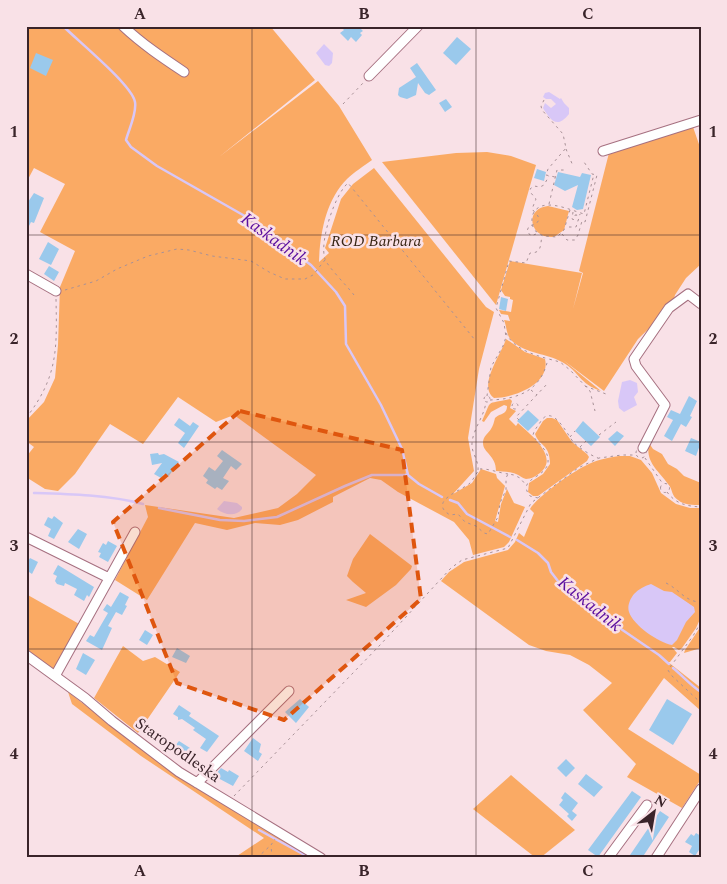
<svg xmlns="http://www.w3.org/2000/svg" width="727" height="884" viewBox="0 0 727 884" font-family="Spectral,serif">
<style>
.green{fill:#faaa64}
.water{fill:#d8c7f7}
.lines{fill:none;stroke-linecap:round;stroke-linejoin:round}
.stream{stroke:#d8c7f7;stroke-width:2.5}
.building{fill:#9ac9ec}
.minor-casing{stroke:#a67080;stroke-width:11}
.path{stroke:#a89197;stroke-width:1;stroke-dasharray:2.5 4;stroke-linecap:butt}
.minor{stroke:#fff;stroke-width:9}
.marked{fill:#df560e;fill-opacity:0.2;stroke:#df560e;stroke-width:4;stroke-dasharray:10 6;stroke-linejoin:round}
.grid{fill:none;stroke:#3a242a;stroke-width:1;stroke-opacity:0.55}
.labels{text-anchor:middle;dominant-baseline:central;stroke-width:5;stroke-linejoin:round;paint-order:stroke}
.park-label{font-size:16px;font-style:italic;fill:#382514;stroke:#f9e1e7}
.street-label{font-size:16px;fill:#3a242a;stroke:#f9e1e7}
.water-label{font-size:18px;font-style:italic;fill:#5c109f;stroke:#f9e1e7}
.neatline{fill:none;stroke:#3a242a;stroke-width:2}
.grid-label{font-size:16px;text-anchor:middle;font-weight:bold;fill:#3a242a}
</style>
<rect width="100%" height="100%" fill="#f9e1e7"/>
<path class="green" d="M26,26H270L315,80L219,157L318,81L339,106L372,160C364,166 354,172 347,179C326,200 320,233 319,262L329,253L325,248L341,199L353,184L374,168L486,307L494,312L479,369L468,438L474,471L453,494L472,483L481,469L496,474L497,478L505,486L495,521L498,522L501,504L507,489L514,503L525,507L509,542L504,547L473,555L469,540L454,522L398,492L381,480L370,478L333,497V502L298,520L280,525L255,523L227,530L195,523L147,600L115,580L148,517L145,505L234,518L278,508L297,494L316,475L234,415L216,422L178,397L143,444L110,424L75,474L58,491L45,489L26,477V457L34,447L26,441V421L44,402L55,378L58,345L60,287L75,251L40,232L65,184L34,168L26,183Z
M693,127L701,150V264L686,278L675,295L673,303L664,314L638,339L604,391L563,360L601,391C579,384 579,371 562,362C546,353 526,354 512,341C506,335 507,327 504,320L510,321L508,315L501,314L499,310L511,312L513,300L510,299V297L505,296L501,290L510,261L582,273L573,309L583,273L579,271L610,149Z
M487,152L511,156L536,165L496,305L382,162L456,153Z
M548,206L569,211L564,230L554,237C530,239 523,209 548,206Z
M506,339L525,352L545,359C551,384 514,398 494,398C477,386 502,353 506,339Z
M510,399L512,401L510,408L516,411L509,419L516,426L518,423C530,434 560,457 540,473C536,476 531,479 526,479C522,478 519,475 516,474C510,471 502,472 496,471C496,455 483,453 483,443C483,436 488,434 491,429C493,426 494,422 495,418C500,413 507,415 507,406L504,405L491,412L484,422L482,421C493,398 484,405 510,399Z
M547,418H552L557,420L572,442L587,454L589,457L587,461L538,496H533L528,492L529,483L543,474L550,464C550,444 539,446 535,434L543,421Z
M649,443L653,449L662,454L668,464L677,469L684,476L701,483V505C693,505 684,505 678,500C671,496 673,489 668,484C658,470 645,462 649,443Z
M619,456H630L641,460L652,473L661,493L676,504L690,508H701V617L696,628L682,648L679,650L674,647H672L677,653L670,662H668L701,688V711L664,678L628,729L701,775V779L682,808L627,777L636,764L583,710L612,683L589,665L570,655L546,651L529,645L441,581L449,572L464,562L508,550L515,542L519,533L524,537L534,513L530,509C537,497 572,472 585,466C595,460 607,458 619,456Z
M370,534L412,566L411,569L396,585L366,607L346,600L366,593L353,582L347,576L353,559Z
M26,594L81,625L54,671L26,650Z
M701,626V648L684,653L685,650Z
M123,646L143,661L155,657L180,672L138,733L94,698Z
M68,692L115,728L315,858H234L264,838L141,756L72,704Z
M511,775L575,830L540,858H536L473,809Z"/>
<path class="water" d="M324,44L333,53L332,63L329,66L325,65L316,53Z
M549,92L560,99L561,98L564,103L569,108V114C557,129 551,121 543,108L545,103L551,108L556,104L551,99H546L543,97L545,93Z
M630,380L637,383L638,392L634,397L637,405L624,412L619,408L618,401L622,382Z
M224,501L237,503L242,507V509C236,517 224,515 217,509Z
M651,584L664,591L672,592L694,607L695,612L686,622L677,640L672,645C659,643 633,625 629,612C627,606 630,599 634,594C639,589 644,586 651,584Z"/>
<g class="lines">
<path class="stream" d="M63,26C78,41 132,85 135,102C137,113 129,129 126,140L131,147L157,166L243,215L311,265L336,292L345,306L346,344L381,405L402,449L408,475L419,484L442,497
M34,493C69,494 109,495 143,504
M450,500L458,503L467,514L510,537
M159,508L220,520L244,521L277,517L345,486L372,475H407
M517,540L538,553L548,563L551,572L561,585L570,591L583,603L659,655L669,664
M673,668C683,676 690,685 701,692
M259,830L310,858"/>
</g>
<path class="building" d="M340,26H358L363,31L360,33L362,35L356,42L351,37L348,41L340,33L344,30Z
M457,37L471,49L456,65L443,53Z
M36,53L53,60L46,76L30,68Z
M417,63L436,90L429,95L425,93L418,83L416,95L407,99L400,97L398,95L399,88L416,77L410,68Z
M446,99L452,107L445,112L439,103Z
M537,169L546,172L544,181L534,178Z
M558,172L580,177L582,173L591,175L583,209L577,210L572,207L578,185L565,191L554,185Z
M34,193L44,198L34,223L31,222L26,232V205Z
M48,242L59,249L51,265L39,259Z
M49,266L59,272L54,281L44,274Z
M501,297L508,299L506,311L499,309Z
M689,396L697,401L690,416L692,417L686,427L681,424L672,441L664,436L673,420L667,417L671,410L680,414Z
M528,410L539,420L528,431L517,421Z
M179,418L190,426L193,422L199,426L184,448L178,443L185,433L174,425Z
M583,421L600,437L591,446L575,431Z
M617,431L624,436L615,446L608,439Z
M691,438L701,442L696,456L685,451Z
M222,450L242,464L236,470L231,466L223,478L229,481L222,490L217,487L215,489L206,483L208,480L203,476L209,467L215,471L223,461L217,456Z
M158,453L159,455L164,454L179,462L168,477L164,474L161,478L154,474L162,463L152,465L150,454Z
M54,516L63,523L54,539L48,536L51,529L44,525L48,517L52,519Z
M78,529L87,534L79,549L68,542Z
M108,541L117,546L108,562L99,557L101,553L98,552L103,543L106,545Z
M30,558L38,562L32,574L26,570V565Z
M58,565L94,587L89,597L87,595L84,601L74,595L77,589L65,583L64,586L57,584L55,581L57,576L53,574Z
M120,592L129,597L125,605L127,606L122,615L116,612L108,626L112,628L102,650L86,641L90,635L94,637L108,613L103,610L107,604L111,607Z
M145,630L153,635L147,645L139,640Z
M177,648L190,656L186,663L172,657Z
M83,653L95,660L86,675L76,669Z
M300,699L309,707L296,723L285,712Z
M667,699L692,714L673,745L649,730Z
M179,705L191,713L189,716L219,736L207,752L200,748L206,739L193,730L195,728L182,719L178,720V717L173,714Z
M253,738L261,744L259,752L262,754L258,761L244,751Z
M179,741L190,748L184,758L174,752L176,749L174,747Z
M566,759L575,768L566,777L557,768Z
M221,768L228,772L229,770L239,776L233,786L216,777L218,776L216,774Z
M586,774L603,787L594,797L578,784Z
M632,791L641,797L598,857L588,850Z
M565,792L578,803L572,811L577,815L572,821L567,816L569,814L559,805L563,800L561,798Z
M660,811L669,817L642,858H628Z
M696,833L701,836V847L695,856L689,852L692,846L685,842L691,834L694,836Z"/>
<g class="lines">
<g class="minor-casing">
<path id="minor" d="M123,26C142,44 163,58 184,72
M369,76L418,26
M603,151L701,120
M26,274L56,291
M643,448L665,405L636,366L634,359L669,308L688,294L701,304
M26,537L109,578
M26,655L85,698L112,721L179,772L321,858
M55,676L135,532
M197,783L289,691
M608,858L647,805
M656,858L701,789"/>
</g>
<path class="path" d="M544,100L541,106L542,110L563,134L566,148L548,169L546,175L555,177
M343,104L364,82
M566,149L573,166
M549,204L557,170H564L565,169
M570,210L564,230L557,237L543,236L534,230C532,224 531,220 533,214C541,196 570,210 584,214L594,174
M573,212L572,219L578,221L580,214
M575,215H577L576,217H575Z
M569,227H576L578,221
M536,234L531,236L527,231L529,226L536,224L539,220L538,216L532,209L536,199L531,193L530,189L534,186L540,187L544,185L549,176
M562,234L567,240H575L578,235L582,221L585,222L597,175L592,174L584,162
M65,290L96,281L117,269L148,256L177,249L189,250L212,256L251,261L269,272L285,279H305L313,275L325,260
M354,295C348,287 327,266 325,259C319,242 335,194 348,183L475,340
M506,333C515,352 542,357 560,362L570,370L590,391L595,411
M585,386L606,394
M531,390L537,395
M487,396L491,367L503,346L506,337L504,323L496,308L509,261L526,263L530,253C542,253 540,246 542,236
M484 399a3 3 0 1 1 6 0a3 3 0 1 1-6 0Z
M490,400C520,399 541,390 548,359
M512 406a3 3 0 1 1 6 0a3 3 0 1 1-6 0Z
M26,418C58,377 57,349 56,299
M519,420L516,417L548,383
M599,435L616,422
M570,437L575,431
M580,447L586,441
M636 453a5 5 0 1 1 10 0a5 5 0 1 1-10 0Z
M645,458L663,484
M478,470C479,460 471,453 472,443C473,429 484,417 486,402
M508,474C500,473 486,468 480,469C476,473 474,479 470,483C463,490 427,501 450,515L458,514L465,522L476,526L484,533L488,534L498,517L500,503L506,490V478L508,474L514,475L520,478L526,485
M660.5 488a4.5 4.5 0 1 1 9 0a4.5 4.5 0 1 1-9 0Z
M667,492C676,504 686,506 701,507
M538,498L530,496C515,477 550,479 548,459C547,448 537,444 533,435C534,430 538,426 541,421C553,403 568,436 574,443C581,449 590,455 598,458
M666,583C679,589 685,602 701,602
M701,622L693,636L668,670L671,675L701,703
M234,796L381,644L451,568L462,560L508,548L531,503L578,468L599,458L622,455H636
M257,858L271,845
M272,858L271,845L275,839"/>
<use href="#minor" class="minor"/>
</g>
<path class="marked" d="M240,411L402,450L421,599L284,720L177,683L113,522Z"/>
<path class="grid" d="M252,26V858M476,26V858M26,235H701M26,442H701M26,649H701"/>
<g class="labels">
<g class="park-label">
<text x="376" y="241">ROD Barbara</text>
</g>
<g class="street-label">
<text transform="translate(178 750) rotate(35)">Staropodleska</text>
</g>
<g class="water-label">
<text transform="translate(274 239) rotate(36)">Kaskadnik</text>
<text transform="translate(590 604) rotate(39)">Kaskadnik</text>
</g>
</g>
<rect width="727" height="884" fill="none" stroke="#f9e1e7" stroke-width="55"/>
<g transform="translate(654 812) rotate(31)" stroke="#f9e1e7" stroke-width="4" paint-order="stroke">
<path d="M0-4L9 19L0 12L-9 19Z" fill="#3a242a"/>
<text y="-8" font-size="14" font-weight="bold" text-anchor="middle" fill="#3a242a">N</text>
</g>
<rect x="28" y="28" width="672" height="828" class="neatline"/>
<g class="grid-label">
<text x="140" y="19">A</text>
<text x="364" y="19">B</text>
<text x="588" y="19">C</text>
<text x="14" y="137">1</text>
<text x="713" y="137">1</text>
<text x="14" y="344">2</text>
<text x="713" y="344">2</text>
<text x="14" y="551">3</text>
<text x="713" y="551">3</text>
<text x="14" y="759">4</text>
<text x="713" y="759">4</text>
<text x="140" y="876">A</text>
<text x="364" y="876">B</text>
<text x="588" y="876">C</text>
</g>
</svg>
